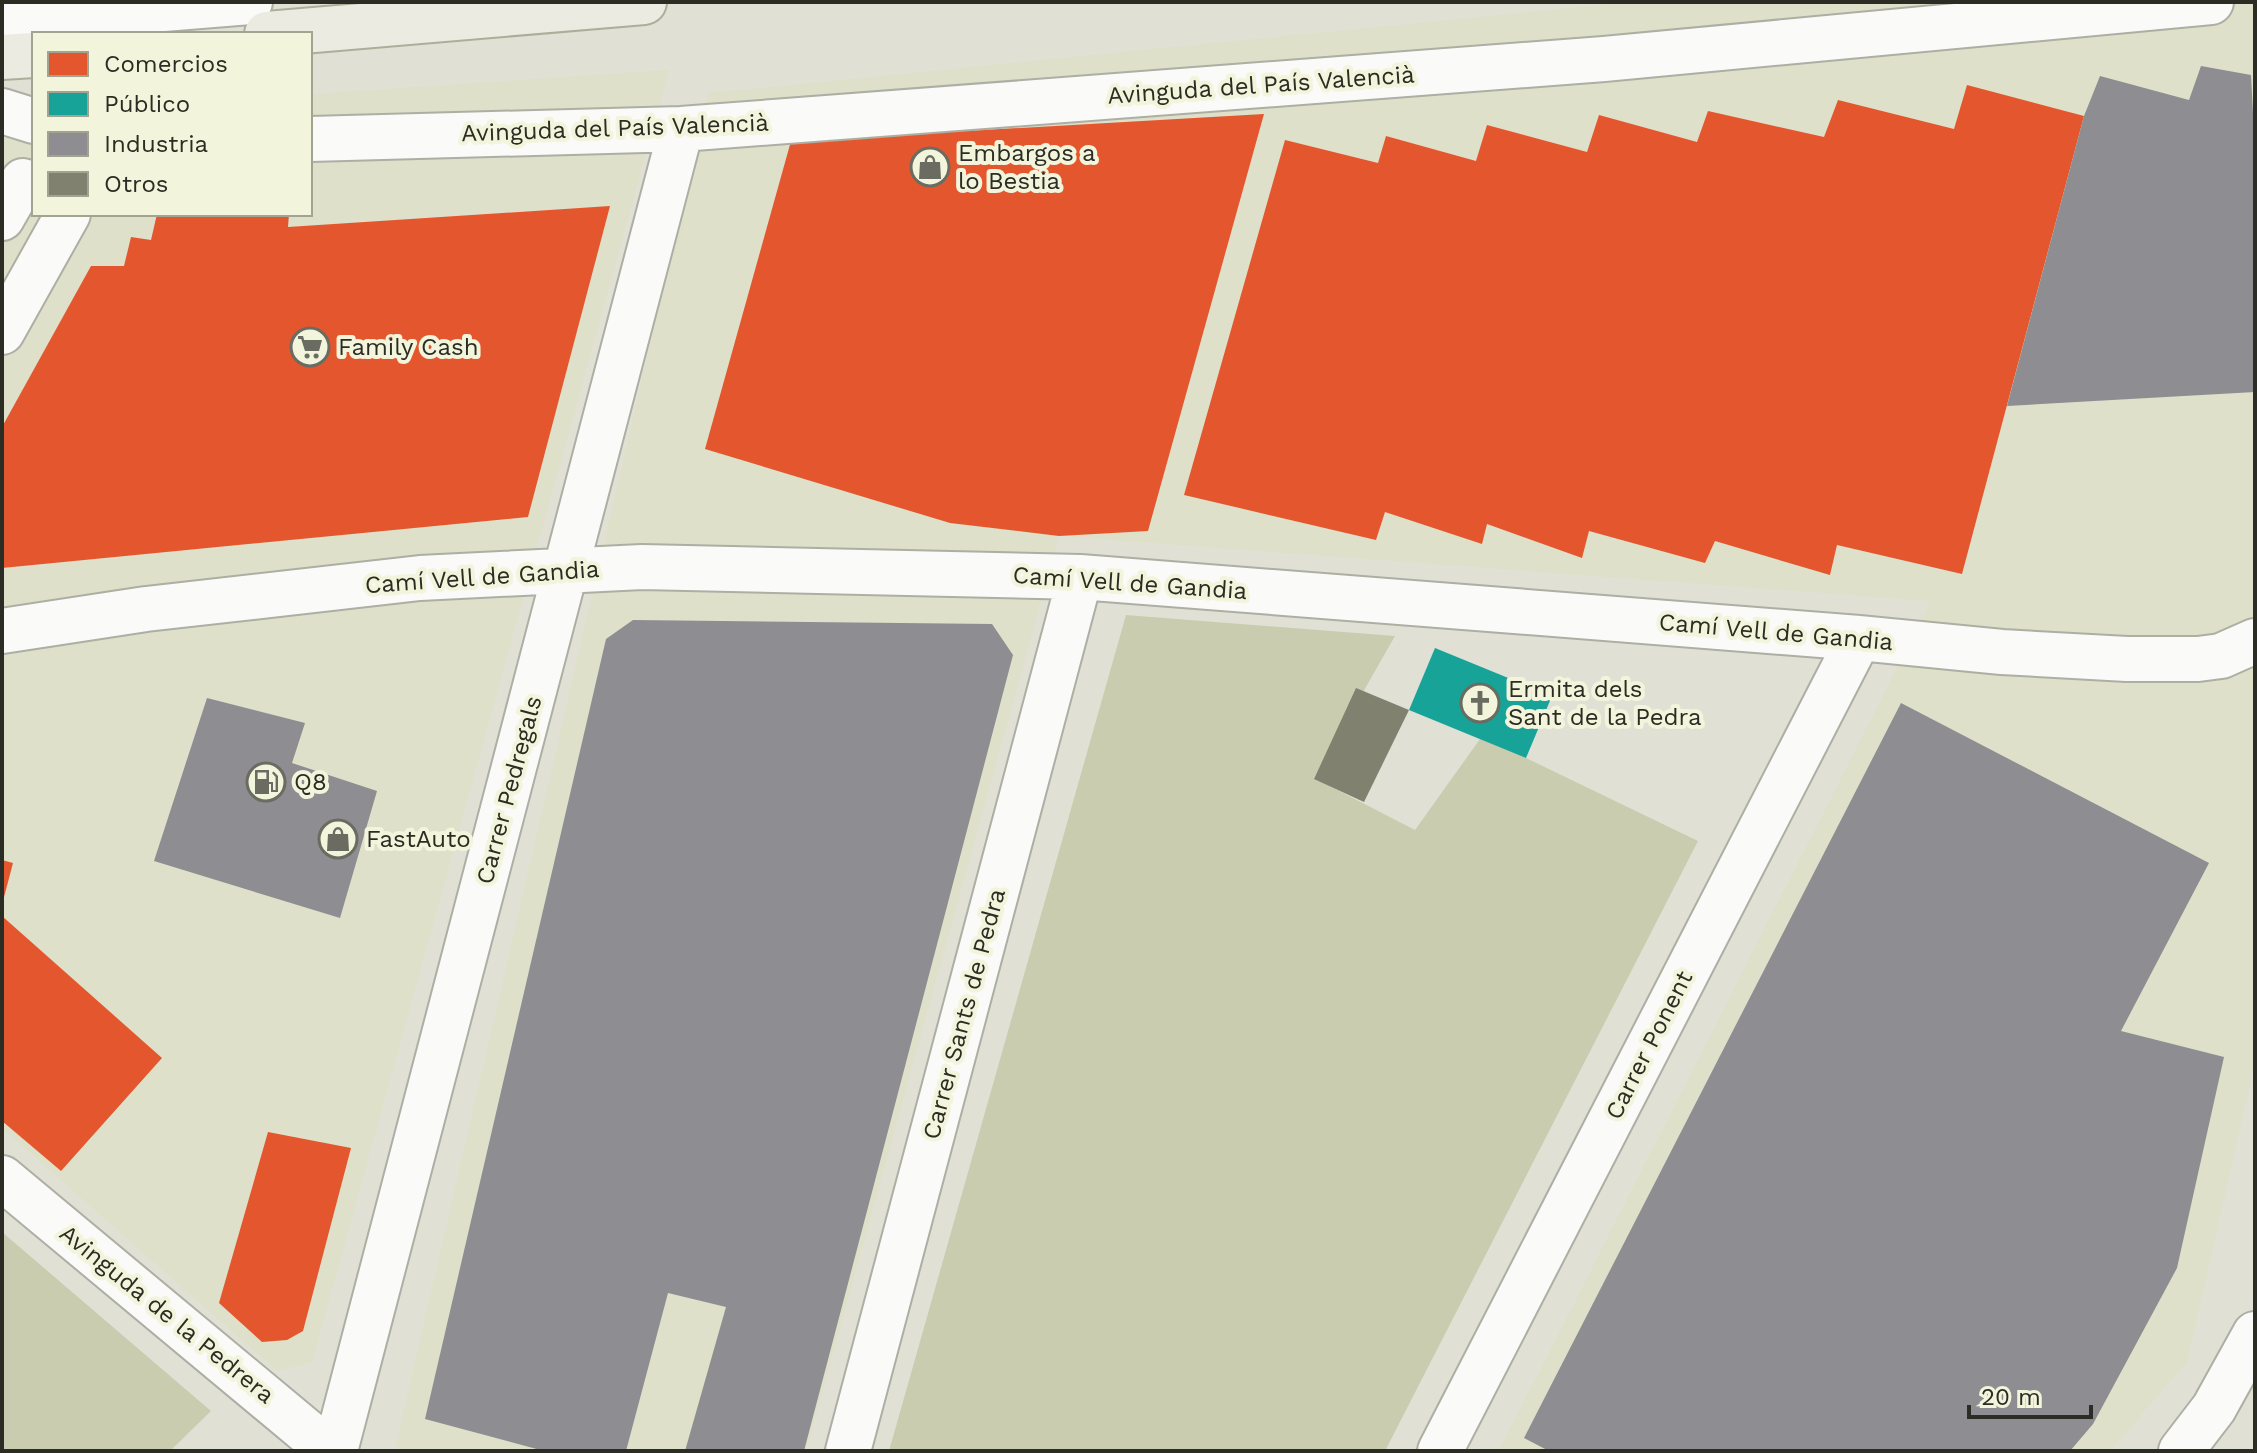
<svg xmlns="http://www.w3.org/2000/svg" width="2257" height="1453" viewBox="0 0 2257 1453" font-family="'Work Sans',sans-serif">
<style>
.built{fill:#dee0c9}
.green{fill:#c9ccae}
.shops{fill:#e4572e}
.public{fill:#17a398}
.industry{fill:#8d8d92}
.building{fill:#80816f}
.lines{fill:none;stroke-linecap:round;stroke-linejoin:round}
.minor-casing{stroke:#adaea4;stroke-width:48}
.major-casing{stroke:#adae9a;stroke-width:48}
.minor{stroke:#fafaf9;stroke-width:44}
.major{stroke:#ebebe2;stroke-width:44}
.labels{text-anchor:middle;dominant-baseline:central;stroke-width:8;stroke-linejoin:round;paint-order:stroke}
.street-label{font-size:24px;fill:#2b2c23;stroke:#f2f4db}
.poi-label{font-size:24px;fill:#2b2c23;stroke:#f2f4db;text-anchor:start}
</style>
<rect width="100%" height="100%" fill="#e0e1d4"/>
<path class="built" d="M1630,2H2255V1062L2187,1362L2110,1451H1499L1931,601L1059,536L806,1451H398L396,1444L708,93Z
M669,70L312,1362L277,1371L2,1128V115L34,113V214H310V94Z"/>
<path class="green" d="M1126,615L1395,636L1314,778L1415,830L1480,739L1526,758L1698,841L1385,1451H889Z
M2,1232L211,1411L170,1451H2Z"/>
<path class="shops" d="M1967,85L2084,116L1962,574L1837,545L1830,575L1715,541L1705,563L1589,531L1582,558L1487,524L1482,544L1385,512L1376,540L1184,495L1285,140L1378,163L1386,136L1476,161L1487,125L1587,152L1599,115L1697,142L1708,111L1824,137L1838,100L1954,129Z
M1264,114L1148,531L1059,536L950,523L705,449L791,141Z
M610,206L528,517L2,568V427L91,266H124L131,237L151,240L157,214H289L288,227Z
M2,860L13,863L3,901H2Z
M2,916L162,1058L61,1171L2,1121Z
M268,1132L351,1148L303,1331L287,1340L262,1342L219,1303Z"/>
<path class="public" d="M1435,648L1552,696L1526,758L1409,710Z"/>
<path class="industry" d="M2201,66L2251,75L2255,151V392L2007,406L2084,116L2100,76L2189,100Z
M633,620L992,624L1013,655L804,1451H685L726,1307L668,1293L626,1451H544L425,1419L606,639Z
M207,698L305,723L292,763L377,791L340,918L154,861Z
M1901,703L2209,863L2121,1031L2224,1057L2177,1268L2093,1424L2070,1451H1549L1524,1438Z"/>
<path class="building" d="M1356,688L1409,710L1364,802L1314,779Z"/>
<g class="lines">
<g class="minor-casing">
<path id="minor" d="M2,22L250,2
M2,111L34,121
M310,139L681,129L1604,59L2211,2
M2,218L23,181
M2,332L68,214
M2,631L146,609L420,578L642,567L1080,577L1859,638L2002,652L2127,659H2198L2221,656L2255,641
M2,1178L330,1451
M335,1451L681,129
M848,1451L1080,577
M1440,1451L1859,638
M2181,1451L2214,1408L2255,1334"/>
</g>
<g class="major-casing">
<path id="major" d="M267,34L644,2
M2,57L34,55"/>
</g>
<use href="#minor" class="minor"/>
<use href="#major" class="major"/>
</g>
<defs>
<g id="shop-ring" transform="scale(2)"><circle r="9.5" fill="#f2f4db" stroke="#6a6b61" stroke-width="1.5"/><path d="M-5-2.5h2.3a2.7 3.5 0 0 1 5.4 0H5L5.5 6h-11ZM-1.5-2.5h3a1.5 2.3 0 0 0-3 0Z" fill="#6a6b61"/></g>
<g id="supermarket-ring" transform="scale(2)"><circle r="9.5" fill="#f2f4db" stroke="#6a6b61" stroke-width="1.5"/><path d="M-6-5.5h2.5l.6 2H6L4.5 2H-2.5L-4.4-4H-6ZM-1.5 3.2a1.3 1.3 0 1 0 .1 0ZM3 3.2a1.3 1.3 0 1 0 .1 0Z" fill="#6a6b61"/></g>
<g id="church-ring" transform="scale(2)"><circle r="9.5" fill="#f2f4db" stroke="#6a6b61" stroke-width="1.5"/><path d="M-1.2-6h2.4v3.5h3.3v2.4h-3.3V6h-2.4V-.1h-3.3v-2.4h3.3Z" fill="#6a6b61"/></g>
<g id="fuel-ring" transform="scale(2)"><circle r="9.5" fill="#f2f4db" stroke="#6a6b61" stroke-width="1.5"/><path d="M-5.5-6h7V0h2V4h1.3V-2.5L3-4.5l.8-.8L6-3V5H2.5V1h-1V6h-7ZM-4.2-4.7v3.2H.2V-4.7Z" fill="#6a6b61"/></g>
</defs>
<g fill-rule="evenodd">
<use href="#shop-ring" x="930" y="167"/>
<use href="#supermarket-ring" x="310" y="347"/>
<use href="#church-ring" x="1480" y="703"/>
<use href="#fuel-ring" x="266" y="782"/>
<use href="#shop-ring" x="338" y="839"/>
</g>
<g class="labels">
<g class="street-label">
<text transform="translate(1261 85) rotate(-4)">Avinguda del País Valencià</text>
<text transform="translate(615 128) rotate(-2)">Avinguda del País Valencià</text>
<text transform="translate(482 577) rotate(-4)">Camí Vell de Gandia</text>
<text transform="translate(1130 583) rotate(4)">Camí Vell de Gandia</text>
<text transform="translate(1776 632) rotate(5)">Camí Vell de Gandia</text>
<text transform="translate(509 790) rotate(-75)">Carrer Pedregals</text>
<text transform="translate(964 1014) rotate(-75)">Carrer Sants de Pedra</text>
<text transform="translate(1649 1045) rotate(-63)">Carrer Ponent</text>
<text transform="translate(167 1314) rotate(39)">Avinguda de la Pedrera</text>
</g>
<g class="poi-label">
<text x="958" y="153">Embargos a<tspan x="958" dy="28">lo Bestia</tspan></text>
<text x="338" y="347">Family Cash</text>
<text x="1508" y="689">Ermita dels<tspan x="1508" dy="28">Sant de la Pedra</tspan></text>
<text x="294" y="782">Q8</text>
<text x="366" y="839">FastAuto</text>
</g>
</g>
<rect width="2257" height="1453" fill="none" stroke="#2b2c23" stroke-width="8"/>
<rect x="32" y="32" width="280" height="184" fill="#f2f4db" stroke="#a2a491" stroke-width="2"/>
<rect x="48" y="52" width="40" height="24" fill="#e4572e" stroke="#a2a491" stroke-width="2"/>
<text x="104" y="72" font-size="24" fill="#2b2c23">Comercios</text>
<rect x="48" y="92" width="40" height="24" fill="#17a398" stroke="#a2a491" stroke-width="2"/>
<text x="104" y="112" font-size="24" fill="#2b2c23">Público</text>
<rect x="48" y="132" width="40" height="24" fill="#8d8d92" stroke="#a2a491" stroke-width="2"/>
<text x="104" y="152" font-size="24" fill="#2b2c23">Industria</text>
<rect x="48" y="172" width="40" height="24" fill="#80816f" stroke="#a2a491" stroke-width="2"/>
<text x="104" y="192" font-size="24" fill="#2b2c23">Otros</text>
<path d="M1969 1405v12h122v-12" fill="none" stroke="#2b2c23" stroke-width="4"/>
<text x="1981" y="1405" font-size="24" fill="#2b2c23" stroke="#f2f4db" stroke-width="6" paint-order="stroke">20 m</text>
</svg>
